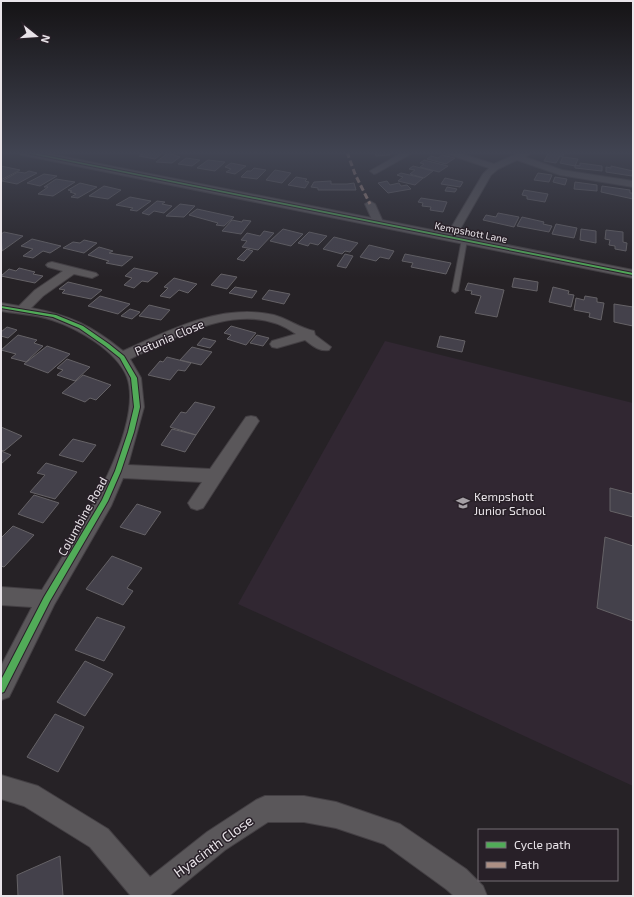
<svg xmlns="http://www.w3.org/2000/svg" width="634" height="897" viewBox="0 0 634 897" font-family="'Exo 2',sans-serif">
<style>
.built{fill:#312732}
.building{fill:#44414b;stroke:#656266}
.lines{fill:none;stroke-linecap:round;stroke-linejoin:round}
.service-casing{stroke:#433f43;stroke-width:2}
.minor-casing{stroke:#433f43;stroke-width:2}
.tertiary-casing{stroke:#433f43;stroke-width:2}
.service{fill:#5a575a;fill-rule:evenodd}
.minor{fill:#5a575a;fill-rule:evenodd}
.tertiary{fill:#5a575a;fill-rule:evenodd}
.quiet{stroke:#ac8f84;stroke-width:3;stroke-dasharray:6 3;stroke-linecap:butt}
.cycleway-casing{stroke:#282028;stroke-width:2}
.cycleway{fill:#51ab58;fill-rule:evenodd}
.labels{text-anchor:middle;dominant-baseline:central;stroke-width:3;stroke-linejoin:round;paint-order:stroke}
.far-street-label{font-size:10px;fill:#e9e4e9;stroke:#282028}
.street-label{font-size:12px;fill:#e9e4e9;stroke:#282028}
.poi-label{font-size:12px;fill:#e9e4e9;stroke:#282028;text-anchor:start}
.near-street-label{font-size:14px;fill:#e9e4e9;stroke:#282028}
</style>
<rect width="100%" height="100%" fill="#262226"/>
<path class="built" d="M385,341L633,403V786L238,604Z"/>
<path class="building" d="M145,152H164L155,159L139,156Z
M374,152H389L390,155L376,156Z
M549,152H555L564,154L562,157L560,156L556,163L544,161Z
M168,153L180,157L172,163L156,162Z
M442,155L455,158L446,164L427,159L431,156L438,158Z
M563,157L578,159L575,166L560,163Z
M186,158L200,160L192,166L178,164Z
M208,160L225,162L215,171L197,168Z
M424,160L448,166L439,172L420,167L424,164L420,163Z
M231,163L246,166L235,174L226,172L231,169L225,167Z
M580,163L602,166V171L575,168V165L580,166Z
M1,166L20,170L1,180Z
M413,166L433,171L424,178L410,174L415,170L409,169Z
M611,166L633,171L632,176L606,172V167L611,168Z
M254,168L266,170L257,179L241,177L247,171H251Z
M275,170L291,173L282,183L266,180Z
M29,171L37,173L17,184L2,181L18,172L25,173Z
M401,173L423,178L415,185L398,181L403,177L397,175Z
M538,173L552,175L549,182L534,180Z
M44,174L57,176L40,186L27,183Z
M296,177L307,179L305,181L309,182L305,188L288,185Z
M555,177L567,179L565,185L553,182Z
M445,178L463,182L460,187L441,184Z
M56,179L75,182L53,196L38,194L48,187H44Z
M331,181V184H347L354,183L356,190H318V188L311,187L314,182Z
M387,181L390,185L399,183L401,186L407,185L411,189L388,193L378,183Z
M575,182L597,185V191L574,189Z
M80,183L97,187L78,198L71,197L76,194L70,192L72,191L68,190Z
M104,186L121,190L108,199L89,196Z
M602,186L630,190V193H633V199L601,192Z
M447,187L457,189L455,192L445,191Z
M524,190L548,194L545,202L527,199V196L522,195Z
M130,197L151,201L137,211L130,210L133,208L116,205Z
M421,198L447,202L443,212L430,210L431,207L422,206L423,203L418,202Z
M157,201L165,202L162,204L172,206L164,213L154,211L149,215L142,213Z
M180,204L195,206L184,217L166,216Z
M197,209L234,217L224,226L216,225L218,223L189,215Z
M498,213L519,217L514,227L483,220L486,215L496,217Z
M522,217L544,222L543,224L552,226L549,232L517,226Z
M232,220L242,222L243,220L251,221L241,234L222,231Z
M556,224L577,228L574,238L552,234Z
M283,229L303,234L291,246L270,241Z
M581,229L596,231V243L580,240Z
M606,230L623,232V242L627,243L626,251L615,249V246L609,245L610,240L605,239Z
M264,231L274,233L258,250L242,247L247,241L241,240L247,233L260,236Z
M4,232L23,236L2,251L1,234Z
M309,232L327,236L318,245L310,243L308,246L298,243Z
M334,237L358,243L350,252L345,251L342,254L323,249Z
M32,239L61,246L50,253L43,251L33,258L23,256L33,249L21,246Z
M84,240L97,243L84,253L63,248L73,242L80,243Z
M369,245L394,251L389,259L380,257L376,261L360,257Z
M99,247L113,251L109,253L133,257L122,266L106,263L109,261L88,255Z
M247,249L253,251L244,261L237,259Z
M345,254L353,256L346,268L337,266Z
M405,254L451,263L446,274L411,267L413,263L402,261Z
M19,268L35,272L33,274L43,276L35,283L1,276L9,269L16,271Z
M134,268L158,273L148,282L142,281L134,288L124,285L132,278L125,276Z
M221,274L237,277L227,289L211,285Z
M174,278L197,284L188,293L179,290L170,298L160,296L168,288L164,287Z
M514,278L538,282L537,291L512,287Z
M68,282L102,290L91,299L62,293L65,290L59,289Z
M468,283L504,290L497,317L475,313L481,296L471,294L472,291L465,290Z
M235,287L257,291L252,298L229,293Z
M553,287L569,291L568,294L574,295L571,307L549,302Z
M269,290L290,294L284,304L262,299Z
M100,296L130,304L118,314L88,306Z
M585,296L597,298V302L604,303L601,320L589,317L590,313L574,310L576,298L584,300Z
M614,304L633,307V326L614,322Z
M149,305L170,310L161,320L139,316Z
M130,309L140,312L132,319L121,316Z
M231,326L256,333L246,345L227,339L231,335L224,333Z
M7,327L17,330L8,338L1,336V332Z
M18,335L37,340L34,343L43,346L26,362L11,358L16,354L1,350Z
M257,335L269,338L263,346L250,343Z
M440,336L465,341L462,352L437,347Z
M203,338L216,341L210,348L197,345Z
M47,346L70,354L48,373L24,364Z
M192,347L212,352L201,365L180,360Z
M167,357L191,363L185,371L178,370L170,380L148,375L160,361L163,362Z
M67,359L90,367L75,381L57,375L63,370L57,368Z
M83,375L111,385L96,400L90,398L85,402L62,393Z
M195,402L215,407L196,435L170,427L181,412L186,413Z
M1,427L22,436L4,451L1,450Z
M172,429L196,435L185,452L161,445Z
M73,439L96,445L83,462L59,455Z
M1,451L11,455L1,464Z
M46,463L77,472L55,499L30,492L45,475L37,473Z
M610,488L633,494V517L610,511Z
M34,495L59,503L43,523L18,514Z
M137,504L161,512L145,535L120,527Z
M13,526L34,535L4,567L1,566V538Z
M605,537L633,546V621L597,608Z
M112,556L142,568L127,588L133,591L123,605L86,589Z
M97,617L125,627L104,661L75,650Z
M85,661L113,674L85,716L57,702Z
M55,714L84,727L58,772L27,757Z
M60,856L63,896H18L17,875Z"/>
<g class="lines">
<g class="service-casing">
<path id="service" d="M462,239L467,240L458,291L455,293L452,291Z"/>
</g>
<g class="minor-casing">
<path id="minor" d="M403,152H414L377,173L374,174L370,171Z
M441,152H456L494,164L521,152H533L525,157L562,170L633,181V187L560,175L517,160L498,169L491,175L455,238L450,241L445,238L483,174L489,168Z
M370,201L375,204L384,224L383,226H375L374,224L365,204Z
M52,262L96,273L98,275L92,278L74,274L43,296L31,308C70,315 92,326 123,351C170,330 221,303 274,315C288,319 300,328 314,331L315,335L331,347L329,350C319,352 312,345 305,340L277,348L272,347L270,344L272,341L296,334C245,297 178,336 130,359L141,378L144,407L128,465L210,469L246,417L251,416L256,417L259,421L203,508L197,510L191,508L188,503L202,482L123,478L111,506L54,605L9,697L1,700V666L32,607L1,605V587L42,590C70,544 146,431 127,377C117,351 77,328 52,320C36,314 17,314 1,311V303L19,306L35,290L63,271L48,267L46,265L48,263Z
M1,775L38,786L108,829L150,877L207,832L256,800L265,796H304L336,802L400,824L466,869L483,886L487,896H454L446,889L384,844L336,828L304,822H268L225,850L169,896H131L90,847L24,806L1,799Z"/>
</g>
<g class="tertiary-casing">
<path id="tertiary" d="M17,152H40L633,270V278L22,155Z"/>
</g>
<use href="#service" class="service"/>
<use href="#minor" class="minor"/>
<use href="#tertiary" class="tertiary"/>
<path class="quiet" d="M347,152L355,174L370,204"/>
<g class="cycleway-casing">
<path id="cycleway" d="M29,152L633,273V275L21,152Z
M1,306L56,315L83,326L109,344L124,356L137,378L140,407L134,432L121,471L108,501L50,601L4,692L1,693V680L44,597L102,500L115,471L128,432L134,407L131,378L120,358L105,346L79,328L53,317L1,308Z"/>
</g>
<use href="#cycleway" class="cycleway"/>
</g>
<linearGradient id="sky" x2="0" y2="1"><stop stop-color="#151315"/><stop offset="0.55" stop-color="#414452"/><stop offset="1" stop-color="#414452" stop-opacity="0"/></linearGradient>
<rect width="634" height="278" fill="url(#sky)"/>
<defs>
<g id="school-bare" transform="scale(1.08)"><path d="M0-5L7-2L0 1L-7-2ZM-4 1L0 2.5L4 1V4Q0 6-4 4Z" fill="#a5a0a5" stroke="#282028" stroke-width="2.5" paint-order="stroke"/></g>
</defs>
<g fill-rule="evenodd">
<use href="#school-bare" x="463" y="503"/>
</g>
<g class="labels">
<g class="far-street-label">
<text transform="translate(471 232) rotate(11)">Kempshott Lane</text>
</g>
<g class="street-label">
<text transform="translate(169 337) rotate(-23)">Petunia Close</text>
<text transform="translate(82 516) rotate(-61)">Columbine Road</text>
</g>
<g class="poi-label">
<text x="474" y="496">Kempshott<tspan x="474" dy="14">Junior School</tspan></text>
</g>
<g class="near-street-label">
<text transform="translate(213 846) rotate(-36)">Hyacinth Close</text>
</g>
</g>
<rect width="634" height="897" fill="none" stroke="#e9e4e9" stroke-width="4"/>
<rect x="478" y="829" width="140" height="52" fill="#282028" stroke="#756e75"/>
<rect x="486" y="842" width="20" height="6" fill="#51ab58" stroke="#756e75"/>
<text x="514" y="849" font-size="12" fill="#e9e4e9">Cycle path</text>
<rect x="486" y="862" width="20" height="6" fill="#ac8f84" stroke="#756e75"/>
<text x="514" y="869" font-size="12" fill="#e9e4e9">Path</text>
<g transform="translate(36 36) rotate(107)" stroke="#282028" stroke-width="3" paint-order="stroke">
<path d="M0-3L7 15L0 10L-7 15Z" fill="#e9e4e9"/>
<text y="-6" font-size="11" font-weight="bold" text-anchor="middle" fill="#e9e4e9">N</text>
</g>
</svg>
